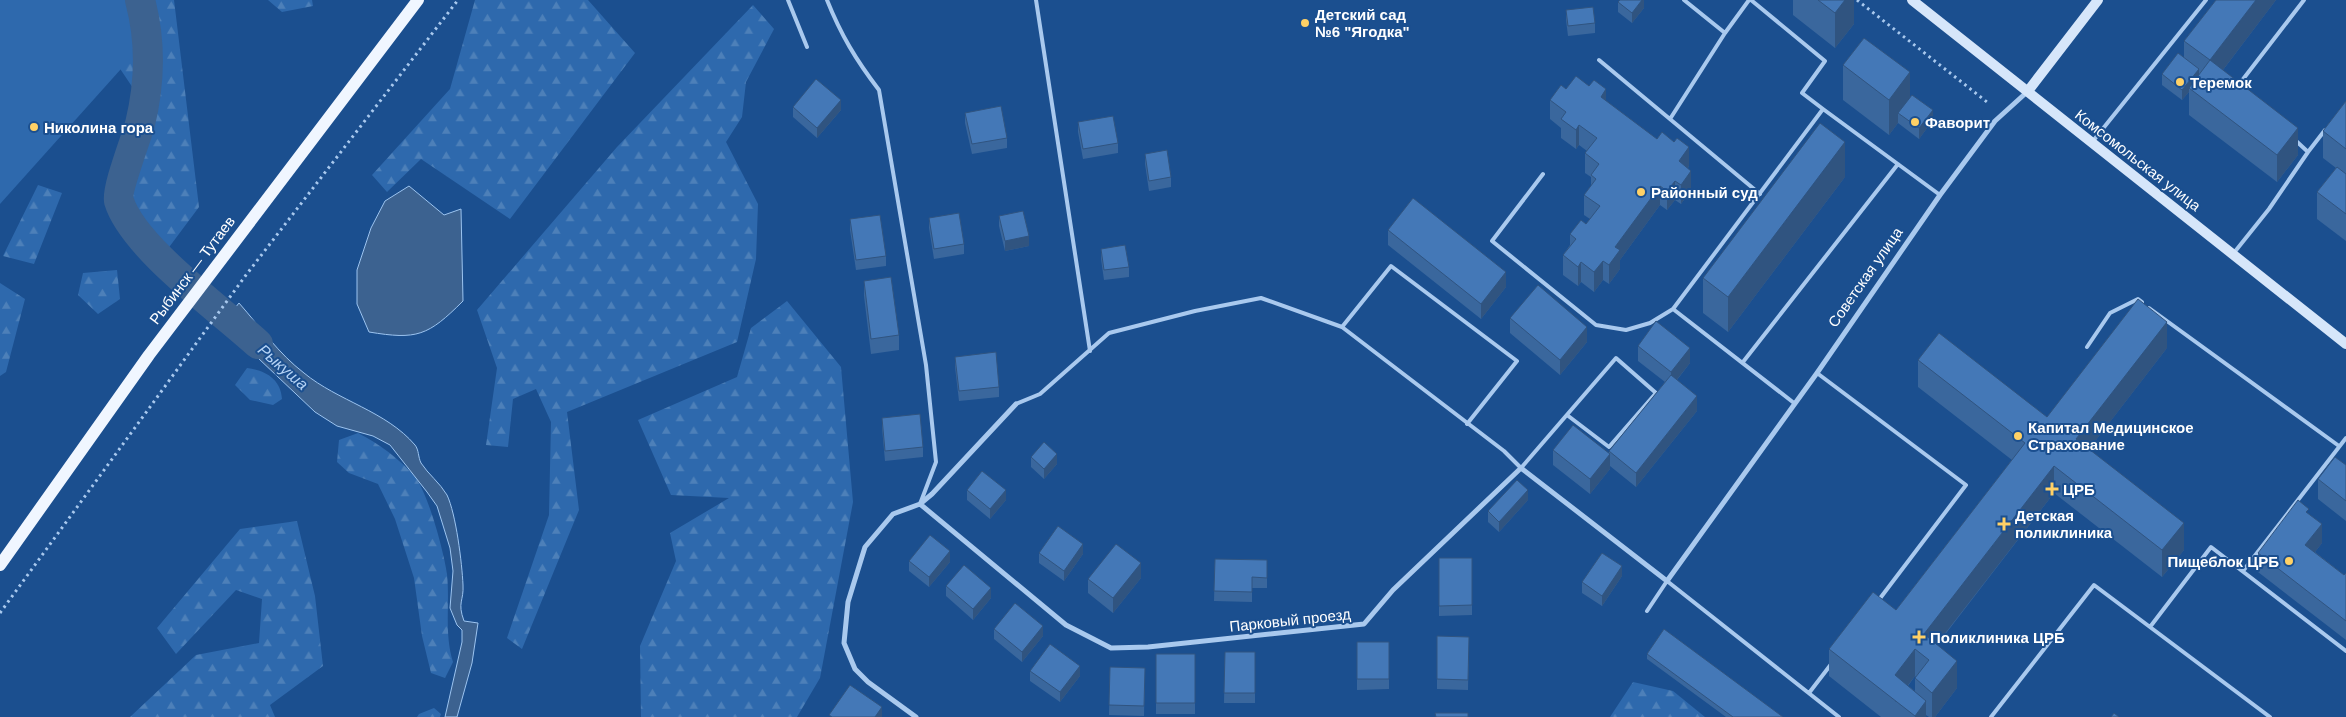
<svg xmlns="http://www.w3.org/2000/svg" width="2346" height="717" viewBox="0 0 2346 717" font-family="Arial,sans-serif">
<style>
.forest{fill:url(#forest-firs)}
.garden{fill:#2e69ad}
.water{fill:#3c6290;stroke:#9cc4f0}
.lines{fill:none;stroke-linecap:round;stroke-linejoin:round}
.river{stroke:#3c6290;stroke-width:30}
.path{stroke:#a9c9ee;stroke-width:3;stroke-dasharray:2.5 4;stroke-linecap:butt}
.lane{stroke:#a9c9ee;stroke-width:4}
.street{stroke:#a9c9ee;stroke-width:5}
.secondary{stroke:#d6e6fa;stroke-width:10}
.primary{stroke:#f0f6ff;stroke-width:12}
.wall{fill:#3a679d;fill-rule:evenodd}
.shaded-wall{fill:#305480}
.building{fill:#4478b7;stroke:#305480}
.poi-dot{fill:#ffd166;stroke:#1b4f8f;stroke-width:2}
.labels{text-anchor:middle;dominant-baseline:central;stroke-width:4;stroke-linejoin:round;paint-order:stroke}
.poi-label{font-size:15px;font-weight:bold;fill:#fff;stroke:#1b4f8f;text-anchor:start}
.street-label{font-size:15px;fill:#fff;stroke:#1b4f8f}
.water-label{font-size:16px;font-style:italic;fill:#b5d3f5;stroke:#1b4f8f}
</style>
<defs>
<pattern id="forest-firs" width="22" height="20" patternUnits="userSpaceOnUse" patternTransform="scale(1.25)"><rect width="22" height="20" fill="#2e69ad"/><path d="M5 1l3.5 6h-7zM16 11l3.5 6h-7z" fill="#4d80b9"/></pattern>
</defs>
<rect width="100%" height="100%" fill="#1b4f8f"/>
<path class="forest" d="M83,0H174L199,207L164,254L114,207L137,94L82,12Z
M268,0H312L313,6L282,12Z
M475,0H588L635,53L510,219L421,159L387,192L372,175L450,89Z
M753,5L774,29L746,82L742,117L726,142L758,204L756,259L737,342L567,412L579,510L522,649L507,638L549,515L551,422L536,389L513,399L508,447L486,445L497,368L477,310L617,147Z
M38,185L62,193L34,264L3,256Z
M117,270L120,299L98,314L78,295L83,273Z
M0,283L25,299L6,372L0,376Z
M787,301L841,367L853,502L820,678L797,717H641L640,646L676,561L670,533L729,498L671,495L638,420L737,377L751,328Z
M247,368C265,370 281,379 282,399L273,405L250,400L235,385Z
M358,433C379,444 399,458 415,477C428,493 444,552 447,574C450,604 444,633 453,662L445,678L431,673L422,636L414,578L395,519L378,484L349,473L337,462L339,440Z
M297,521L315,596L323,666L270,705L275,717H130L196,655L259,643L262,599L236,590L176,654L157,628L240,529Z
M1633,682L1673,691L1705,717H1610Z
M434,708L441,714L440,717H417L419,714Z"/>
<path class="garden" d="M0,0H134L138,50L0,204Z"/>
<path class="water" d="M409,186L444,215L461,209L463,301C428,336 417,340 369,332L357,304V270L371,228L385,201Z
M239,303C260,327 279,354 304,373C338,401 386,411 415,445C419,450 418,457 421,463C428,474 440,483 447,495C456,514 462,563 463,585C464,601 457,602 464,621L478,623L472,663L457,717H445L462,642V630L457,625L450,608L453,571L450,548L437,506L427,492L390,445L373,436L337,426L315,412L258,358L239,334L223,323Z"/>
<g class="lines">
<path class="river" d="M140,0C151,41 150,83 140,124C136,139 116,190 119,201C133,247 221,310 258,344"/>
<path class="path" d="M1857,0L1987,102
M0,613L246,275L458,0"/>
<path class="lane" d="M788,0L807,47
M827,0C841,35 856,60 879,90L926,365L936,462L920,504
M1036,0L1090,351
M1684,0L1725,33L1749,0
M1751,0L1825,61L1802,93L1823,109L1673,309L1794,403
M1599,60L1760,194
M2237,87L2304,0
M1823,109L1940,195
M1670,119L1725,33
M2294,139L2308,152L2325,130
M2093,141L2206,0
M1543,174L1492,241L1596,325L1626,330L1650,323L1673,309
M2233,254L2269,209L2308,152
M2149,308L2339,446
M1342,327L1391,266L1517,361L1467,424
M2087,347L2110,313L2138,299L2142,302
M1743,362L1898,164
M1817,373L1966,485L1878,601
M1016,404L1040,394L1109,333L1195,311L1261,298L1342,327L1504,451L1521,468L1616,358L1656,393L1609,447L1567,415
M2243,571L2346,438
M1647,611L1667,581L1839,717
M2150,627L2211,547L2346,651
M1809,693L1832,663
M1991,717L2094,585L2270,717"/>
<path class="street" d="M920,504L932,494L1016,404
M916,717L868,682L855,669L844,643L848,602L865,547L893,514L920,504L1066,625L1111,648L1148,647L1364,624L1393,590L1521,468L1667,581L1817,373L1940,195L1995,121L2027,92"/>
<path class="secondary" d="M1912,0L2346,344
M2028,91L2098,0"/>
<path class="primary" d="M0,565L149,355L418,0"/>
</g>
<path class="wall" d="M1644,0V8L1632,23L1618,12V2Z
M1793,0H1854V24L1835,48L1793,15Z
M2216,0H2276L2223,70L2298,155L2277,182L2189,115V92L2182,100L2162,85V74L2184,58V41Z
M1566,10L1595,23V33L1568,36L1566,20Z
M1843,65L1910,98L1933,120L1919,139L1898,123L1889,135L1843,100Z
M1566,89L1606,101L1689,166L1688,168L1691,190L1681,204L1675,200L1667,210L1660,205L1620,260V269L1609,284L1603,280L1594,292L1581,282L1578,286L1563,275V255L1570,245V234L1586,224L1590,219L1584,215V195L1591,186V177L1585,173V153L1587,151L1579,145L1576,149L1561,138V128L1550,119V100Z
M2346,101V241L2317,219V192L2336,168L2323,158V131Z
M793,107L841,110L817,138L793,117Z
M965,113L1007,138V148L972,154L965,123Z
M1078,122L1118,143V153L1083,159L1078,132Z
M1145,154L1171,177V187L1149,191L1145,164Z
M1845,177L1728,332L1703,313V278Z
M999,216L1029,246L1005,251L999,226Z
M929,218L964,244V254L934,259L929,228Z
M850,219L886,256V266L856,270L850,230Z
M1388,230L1506,287L1481,319L1388,245Z
M1101,249L1129,267V277L1104,280L1101,259Z
M864,281L899,335V350L871,354L864,296Z
M1510,318L1587,342L1560,375L1510,333Z
M1638,346L1690,363L1677,380L1697,411L1636,487L1610,466V469L1590,494L1553,465V450L1609,454V451L1665,382L1638,361Z
M2167,348L2089,449L2184,550L2162,577L2054,493L1937,645L1957,688L1935,717H1929L1926,715V717H1881L1829,676V649L1896,610L2012,460L1918,387V360L2047,417ZM1915,676L1916,677L1915,678V691L1908,686Z
M955,357L999,387V397L959,401L955,367Z
M882,418L923,447V457L885,461L882,428Z
M1031,457L1057,464L1044,479L1031,467Z
M2346,465V521L2318,499V479Z
M967,490L1006,500L990,519L967,500Z
M1528,500L1499,532L1488,522V511Z
M2309,514L2322,543L2315,552L2344,575L2346,573V640L2258,572V553Z
M1039,553L1083,554L1064,581L1039,563Z
M1439,558H1472V615L1439,616Z
M1215,559L1267,560V588H1252V602L1214,601Z
M909,561L950,562L929,587L909,571Z
M1622,576L1602,606L1582,593V582Z
M1141,578L1113,613L1088,593V579Z
M946,586L991,598L973,620L946,596Z
M994,629L1043,636L1022,662L994,639Z
M1437,636L1469,637L1468,690L1437,689Z
M1357,642H1389V689L1357,690Z
M1225,652H1255V703H1224Z
M1156,654H1195V714H1156Z
M1647,654L1783,717H1726L1647,659Z
M1110,667L1145,668L1144,716L1109,715Z
M1030,671L1080,676L1060,702L1030,681Z"/>
<path class="shaded-wall" d="M1642,0H1644V8L1632,23V13Z
M1845,0H1854V24L1835,48V13Z
M2256,0H2276L2210,87V60Z
M2199,69V79L2189,88V92L2182,100V90Z
M1910,72V108L1898,113V123L1889,135V100Z
M1606,89V109L1601,97Z
M841,100V110L817,138V128Z
M1933,110V120L1919,139V128Z
M1579,125V145L1576,149V130Z
M2298,128V155L2277,182V155Z
M1845,142V177L1728,332V297Z
M1689,147V166L1679,180V161Z
M1691,171V190L1681,204V185Z
M1675,181V200L1667,210V191Z
M1660,186V205L1620,260V269L1609,284V265L1615,247Z
M1029,236V246L1005,251V241Z
M1603,261V280L1594,292V272Z
M1581,262V282L1578,286V267Z
M1506,272V287L1481,319V304Z
M2167,322V348L2076,466V439Z
M1587,327V342L1560,375V360Z
M1690,348V363L1671,387V372Z
M1697,396V411L1636,487V473Z
M1057,454V464L1044,479V469Z
M1610,454V469L1590,494V479Z
M2054,466V493L1926,658L1924,634Z
M1006,490V500L990,519V509Z
M1528,490V500L1499,532V522Z
M2184,523V550L2162,577V550Z
M2322,524V543L2305,565V545Z
M1083,544V554L1064,581V571Z
M950,551V562L929,587V577Z
M1141,563V578L1113,613V598Z
M1622,566V576L1602,606V596Z
M991,588V598L973,620V609Z
M1043,626V636L1022,662V652Z
M1915,649V676L1895,702V675Z
M1957,661V688L1935,717H1932V693Z
M1080,666V676L1060,702V692Z
M1926,701V717H1915V716Z
M882,707V717H875Z"/>
<path class="building" d="M1620,0H1642L1632,13L1618,2Z
M1818,0H1845L1835,13Z
M2216,0H2256L2210,60L2184,41Z
M1593,7L1595,23L1568,26L1566,10Z
M1864,38L1910,72L1889,100L1843,65Z
M2178,53L2199,69L2182,90L2162,74Z
M2210,60L2298,128L2277,155L2189,88Z
M1576,76L1589,86L1594,80L1606,89L1601,97L1657,139L1662,132L1674,142L1677,138L1689,147L1679,161L1691,171L1681,185L1675,181L1667,191L1660,186L1615,247L1620,250L1609,265L1603,261L1594,272L1581,262L1578,267L1563,255L1576,239L1570,234L1581,220L1586,224L1600,206L1584,195L1596,179L1591,175L1599,164L1585,153L1597,138L1579,125L1576,130L1561,119L1566,112L1550,100L1561,85L1566,89Z
M816,79L841,100L817,128L793,107Z
M1912,95L1933,110L1919,128L1898,113Z
M2346,101V149L2323,131Z
M1001,106L1007,138L972,144L965,113Z
M1113,116L1118,143L1083,149L1078,122Z
M1820,123L1845,142L1728,297L1703,278Z
M1167,150L1171,177L1149,181L1145,154Z
M2337,167L2346,174V214L2317,192Z
M1413,198L1506,272L1481,304L1388,230Z
M1023,211L1029,236L1005,241L999,216Z
M959,213L964,244L934,249L929,218Z
M880,215L886,256L856,260L850,219Z
M1125,245L1129,267L1104,270L1101,249Z
M891,277L899,335L871,339L864,281Z
M1538,285L1587,327L1560,360L1510,318Z
M2138,299L2167,322L2076,439L2184,523L2162,550L2054,466L1924,634L1957,661L1932,693L1915,678L1929,660L1915,649L1895,675L1926,701L1915,716L1829,649L1873,592L1896,610L2025,443L1918,360L1939,333L2047,417Z
M1656,321L1690,348L1671,372L1638,346Z
M996,352L999,387L959,391L955,357Z
M1671,375L1697,396L1636,473L1609,451Z
M920,414L923,447L885,451L882,418Z
M1573,425L1610,454L1590,479L1553,450Z
M1044,442L1057,454L1044,469L1031,457Z
M2335,457L2346,465V501L2318,479Z
M982,471L1006,490L990,509L967,490Z
M1517,480L1528,490L1499,522L1488,511Z
M2298,500L2309,509L2306,512L2322,524L2305,545L2344,575L2346,573V621L2258,553Z
M1058,526L1083,544L1064,571L1039,553Z
M930,535L950,551L929,577L909,561Z
M1116,544L1141,563L1113,598L1088,579Z
M1602,553L1622,566L1602,596L1582,582Z
M1439,558H1472V605L1439,606Z
M1215,559L1267,560V578L1252,577V592L1214,591Z
M964,565L991,588L973,609L946,586Z
M1015,603L1043,626L1022,652L994,629Z
M1664,629L1783,717H1733L1647,654Z
M1437,636L1469,637L1468,680L1437,679Z
M1357,642H1389V679H1357Z
M1050,644L1080,666L1060,692L1030,671Z
M1225,652H1255V693H1224Z
M1156,654H1195V703H1156Z
M1110,667L1145,668L1144,706L1109,705Z
M850,685L882,707L875,717H832L829,715Z
M1435,713H1468V717H1436Z
M2114,713L2119,717H2111Z"/>
<g class="poi-dot">
<circle cx="1305" cy="23" r="5"/>
<circle cx="2180" cy="82" r="5"/>
<circle cx="1915" cy="122" r="5"/>
<circle cx="34" cy="127" r="5"/>
<circle cx="1641" cy="192" r="5"/>
<circle cx="2018" cy="436" r="5"/>
<path d="M2049.5 481.5h5v5h5v5h-5v5h-5v-5h-5v-5h5z"/>
<path d="M2001.5 516.5h5v5h5v5h-5v5h-5v-5h-5v-5h5z"/>
<circle cx="2289" cy="561" r="5"/>
<path d="M1916.5 629.5h5v5h5v5h-5v5h-5v-5h-5v-5h5z"/>
</g>
<g class="labels">
<g class="poi-label">
<text x="1315" y="14">Детский сад<tspan x="1315" dy="17">№6 "Ягодка"</tspan></text>
<text x="2190" y="82">Теремок</text>
<text x="1925" y="122">Фаворит</text>
<text x="44" y="127">Николина гора</text>
<text x="1651" y="192">Районный суд</text>
<text x="2028" y="427">Капитал Медицинское<tspan x="2028" dy="17">Страхование</tspan></text>
<text x="2063" y="489">ЦРБ</text>
<text x="2015" y="515">Детская<tspan x="2015" dy="17">поликлиника</tspan></text>
<text x="2279" y="561" text-anchor="end">Пищеблок ЦРБ</text>
<text x="1930" y="637">Поликлиника ЦРБ</text>
</g>
<g class="street-label">
<text transform="translate(2138 160) rotate(38)">Комсомольская улица</text>
<text transform="translate(192 270) rotate(-53)">Рыбинск — Тутаев</text>
<text transform="translate(1865 277) rotate(-55)">Советская улица</text>
<text transform="translate(1290 620) rotate(-6)">Парковый проезд</text>
</g>
<g class="water-label">
<text transform="translate(283 367) rotate(41)">Рыкуша</text>
</g>
</g>
</svg>
